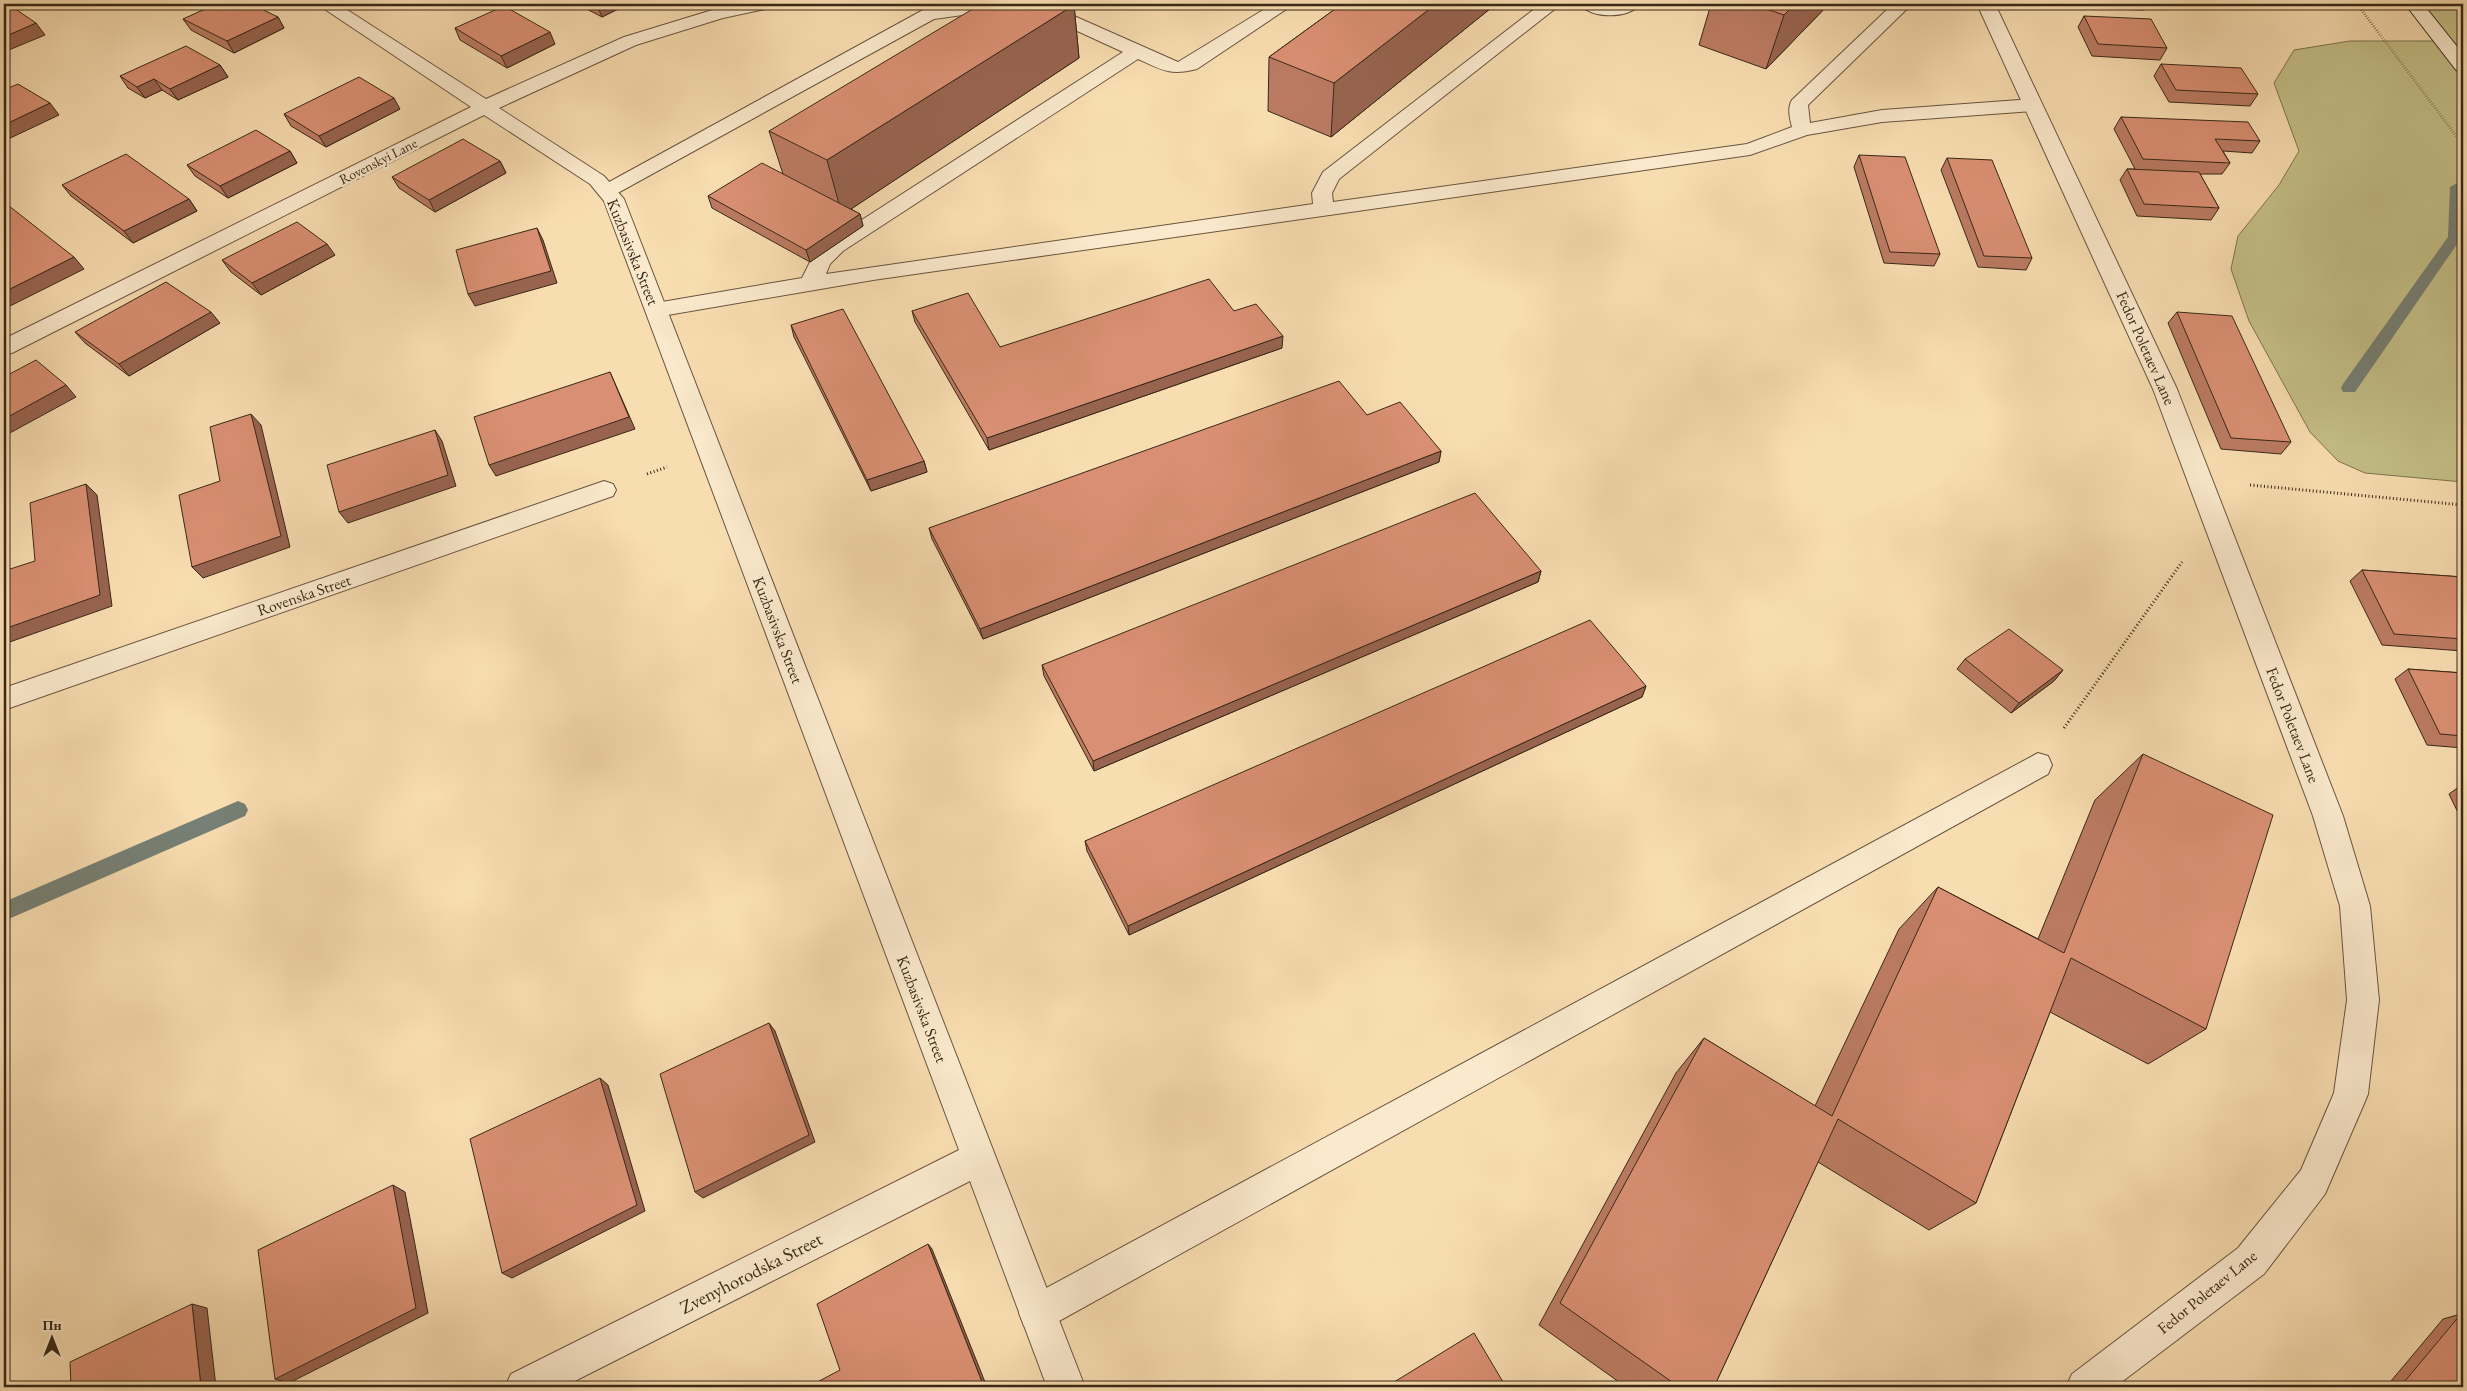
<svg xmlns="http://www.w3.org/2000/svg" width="2467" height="1391" viewBox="0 0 2467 1391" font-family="'EB Garamond',serif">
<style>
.green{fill:#c4bf87;stroke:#7e744f}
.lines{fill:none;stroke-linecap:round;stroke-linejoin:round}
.stream{fill:#768075;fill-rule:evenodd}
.service-casing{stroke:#69553e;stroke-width:2}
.minor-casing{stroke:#69553e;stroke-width:2}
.secondary-casing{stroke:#392817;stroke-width:2}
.path-far1{stroke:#392817;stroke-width:2.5;stroke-dasharray:0.5 2;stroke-linecap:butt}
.path{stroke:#392817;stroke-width:3;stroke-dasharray:1 2.5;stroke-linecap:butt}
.service{fill:#fae9cc;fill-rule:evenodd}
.minor{fill:#fae9cc;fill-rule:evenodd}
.secondary{fill:#fae9cc;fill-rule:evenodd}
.wall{fill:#bb7b63;stroke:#392817}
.shaded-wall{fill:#986450;stroke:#392817}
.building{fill:#d98f73;stroke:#392817}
.labels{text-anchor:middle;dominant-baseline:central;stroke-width:5;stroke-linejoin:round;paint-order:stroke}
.far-street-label{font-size:14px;fill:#392817;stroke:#fae9cc}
.street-label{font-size:16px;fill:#392817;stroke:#fae9cc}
.near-street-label{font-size:19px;fill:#392817;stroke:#fae9cc}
</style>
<rect width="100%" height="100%" fill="#f8ddb1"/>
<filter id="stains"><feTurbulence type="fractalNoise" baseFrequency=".004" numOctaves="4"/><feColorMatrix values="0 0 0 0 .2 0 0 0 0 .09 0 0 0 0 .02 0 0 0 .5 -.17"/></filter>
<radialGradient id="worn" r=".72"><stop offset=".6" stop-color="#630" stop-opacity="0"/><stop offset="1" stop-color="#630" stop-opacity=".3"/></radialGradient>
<path class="green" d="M2414,4H2463V482L2365,473L2338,461L2310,432L2249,321L2231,269L2238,236L2279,185L2299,151L2274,83L2294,50L2350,41H2443Z"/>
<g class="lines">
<path class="stream" d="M2457,183L2463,186L2462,237L2355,392H2343L2341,388L2343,384L2448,237L2450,187Z
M238,801L245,804L248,810L245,816L4,921V902Z"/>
<g class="service-casing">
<path id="service" d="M967,4H1015L1012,8L1006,9L934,19L614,195L607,197L600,195L597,191L600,187L923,10Z
M1024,4H1047L1178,62L1273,4H1294L1197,69C1170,76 1162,70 1138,59L843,251L830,264L826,274L1313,204L1312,193L1323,172L1541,4H1561L1339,179L1332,193L1333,202L1747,144L1792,127C1790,119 1787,108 1792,100L1893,4H1912L1808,105L1810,123L1882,110L2033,99L2040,101L2042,105L2040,109L2033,111L1882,122L1807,135L1750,155L873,280L656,317L648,315L645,310L648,305L656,303L802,278L813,256L829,241L1123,52L1027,8Z
M1580,4H1640C1630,19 1590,19 1580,4Z
M2038,753L2048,756L2052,765L2048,774L1050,1326L1037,1331L1024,1326L1019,1313L1024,1300Z"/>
</g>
<g class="minor-casing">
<path id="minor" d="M317,4H338L486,99L624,37L719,8L739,4H773L770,8L723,18L636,45L499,108L604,176L624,199L1085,1387H1047L970,1181L563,1387H505L511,1374L959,1150L604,201L590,184L484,115L12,353L4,355V339L471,107Z
M1977,4H1995L2177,389L2343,816L2370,906L2379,1000L2368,1094L2363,1106L2325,1194L2264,1274L2115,1387H2066L2072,1374L2238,1248L2301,1170L2334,1093L2347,1000L2340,906L2313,816L2153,389Z
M604,481L613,484L616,490L613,496L4,710V688Z"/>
</g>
<g class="secondary-casing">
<path id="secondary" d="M2405,4H2423L2463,54V71L2456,70Z"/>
</g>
<path class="path-far1" d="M2357,4L2463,145"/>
<path class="path" d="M647,474L667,467
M2250,485L2463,505
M2064,728L2182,562"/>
<use href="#service" class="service"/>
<use href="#minor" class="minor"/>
<use href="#secondary" class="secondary"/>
</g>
<path class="wall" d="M577,4H628L602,17Z
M1342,4H1496L1331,137L1268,111L1269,57Z
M1711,4H1829L1766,69L1699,45Z
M2067,4H2148L2144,10L2069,8Z
M1074,5L1079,58L851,209L860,214L863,226L810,262L712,208L708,196L783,174L769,131Z
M2084,16L2167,48L2160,60L2092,56L2078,27Z
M278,17L284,28L234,53L191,30L183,19Z
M455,28L555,44L507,68L460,40Z
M2161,64L2258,94L2250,106L2169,102L2154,76Z
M220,65L228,77L178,100L162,90L145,98L128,88L120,76Z
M400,109L326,147L291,126L284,114Z
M2121,117L2260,141L2252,153L2223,151L2230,163L2222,174H2200L2219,208L2211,220L2137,216L2120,180L2127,169H2135L2114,129Z
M290,151L297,163L228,198L195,176L187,165Z
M1859,155L1940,254L1934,266L1884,263L1854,167Z
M1947,158L2032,258L2026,270L1978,267L1941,170Z
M500,161L506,173L435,212L399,188L392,177Z
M62,185L189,199L197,211L133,243L71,196Z
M335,255L261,295L231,272L222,260Z
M912,311L1000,347L1234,311L1282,348L989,450L915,322Z
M2177,312L2291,442L2281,454L2221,449L2168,323Z
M220,323L129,376L85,343L75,332Z
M791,325L924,461L927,472L871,491L794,337Z
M1367,415L1441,451L1439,462L983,639L932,539L929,528Z
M2362,570L2463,577V651L2382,645L2350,581Z
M1541,571L1538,582L1094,771L1044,676L1042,665Z
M1965,659L2063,670L2054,681L2011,713L1957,669Z
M2408,669L2463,673V748L2427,745L2395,679Z
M1646,686L1642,697L1129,935L1087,851L1085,841Z
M2143,754L2206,1029L2148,1064L2050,1012L1976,1203L1929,1230L1818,1162L1714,1387H1626L1539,1325L1676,1073L1704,1038L1815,1106L1899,929L1938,887L2038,939L2095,800Z
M2463,784V823L2449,794Z
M2461,1314L2463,1387H2386L2443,1319Z"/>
<path class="shaded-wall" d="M600,4H628L602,17L597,5Z
M1436,4H1496L1331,137L1334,83Z
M1795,4H1829L1766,69L1784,15Z
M1074,5L1079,58L842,215L827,160Z
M278,17L284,28L234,53L227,41Z
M36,23L45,35L4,52V37Z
M550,32L555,44L507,68L501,56Z
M220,65L228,77L178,100L170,89Z
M154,79L162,90L145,98L137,87Z
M394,98L400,109L326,147L319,136Z
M50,103L59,115L4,141V125Z
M290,151L297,163L228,198L220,186Z
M500,161L506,173L435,212L429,200Z
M189,199L197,211L133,243L124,231Z
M860,214L863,226L810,262L806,250Z
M537,228L543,240L557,283L475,306L468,294Z
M327,244L335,255L261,295L252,283Z
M74,257L84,269L4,309V292Z
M211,312L220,323L129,376L119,364Z
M1283,336L1282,348L989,450L987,438Z
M610,372L635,429L496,476L489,465Z
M66,385L76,397L8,434L4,430V419Z
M251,414L261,425L290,547L203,578L192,567Z
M435,430L442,441L456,486L348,523L339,512Z
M1441,451L1439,462L983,639L980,629Z
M924,461L927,472L871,491L867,480Z
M86,484L97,495L112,606L4,644V629Z
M1541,571L1538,582L1094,771L1093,761Z
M2063,670L2054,681L2011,713L2019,703Z
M1646,686L1642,697L1129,935L1128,926Z
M769,1023L775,1031L815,1142L703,1198L695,1192Z
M600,1078L608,1085L645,1211L512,1278L502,1273Z
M393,1185L405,1192L428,1313L289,1383L275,1379Z
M928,1244L932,1249L987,1387H984Z
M192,1304L207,1308L216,1387H201Z"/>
<path class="building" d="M4,4H8L36,23L4,37Z
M216,4H251L278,17L227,41L183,19Z
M981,4H1072L1074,5L827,160L769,131Z
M1342,4H1436L1334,83L1269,57Z
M1752,4H1795L1784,15Z
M504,6L550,32L501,56L455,28Z
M2084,16L2151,19L2167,48L2098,44Z
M186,46L220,65L170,89L154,79L137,87L120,76Z
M2161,64L2241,68L2258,94L2176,90Z
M359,77L394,98L319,136L284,114Z
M18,84L50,103L4,125V90Z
M2121,117L2248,122L2260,141L2215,139L2230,163L2143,159Z
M256,130L290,151L220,186L187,165Z
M463,139L500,161L429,200L392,177Z
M126,154L189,199L124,231L62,185Z
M1859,155L1905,157L1940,254L1890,252Z
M1947,158L1992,160L2032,258L1984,256Z
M762,163L860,214L806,250L708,196Z
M2127,169L2199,172L2219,208L2144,204Z
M4,202L74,257L4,292Z
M297,222L327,244L252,283L222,260Z
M537,228L551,271L468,294L456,250Z
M1209,279L1234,311L1256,304L1283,336L987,438L912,311L968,293L1000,347Z
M166,282L211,312L119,364L75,332Z
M843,309L924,461L867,480L791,325Z
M2177,312L2232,316L2291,442L2231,438Z
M36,360L66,385L4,419V377Z
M610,372L629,417L489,465L474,417Z
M1339,381L1367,415L1400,402L1441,451L980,629L929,528Z
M251,414L281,536L192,567L179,495L220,481L210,427Z
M435,430L448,475L339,512L327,465Z
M86,484L100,595L4,629V571L35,561L30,503Z
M1475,493L1541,571L1093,761L1042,665Z
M2362,570L2463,577V639L2394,634Z
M1590,620L1646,686L1128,926L1085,841Z
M2009,629L2063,670L2019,703L1965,659Z
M2408,669L2463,673V736L2440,734Z
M2143,754L2273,815L2206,1029L2071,958L1976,1203L1838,1119L1714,1387H1679L1560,1303L1704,1038L1832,1116L1938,887L2064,953Z
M769,1023L809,1135L695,1192L660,1074Z
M600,1078L637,1205L502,1273L470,1139Z
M393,1185L416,1308L275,1379L258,1250Z
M928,1244L984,1387H808L840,1370L817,1304Z
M192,1304L201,1387H71L70,1362Z
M2461,1314L2463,1316V1387H2400Z
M1474,1333L1506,1387H1386Z"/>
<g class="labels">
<g class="far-street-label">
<text transform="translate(378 161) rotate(-27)">Rovenskyi Lane</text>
</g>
<g class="street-label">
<text transform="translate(633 252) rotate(68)">Kuzbasivska Street</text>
<text transform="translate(2146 348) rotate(66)">Fedor Poletaev Lane</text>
<text transform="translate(304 595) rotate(-19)">Rovenska Street</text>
<text transform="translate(778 630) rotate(69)">Kuzbasivska Street</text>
<text transform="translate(2293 725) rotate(69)">Fedor Poletaev Lane</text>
<text transform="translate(922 1009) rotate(69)">Kuzbasivska Street</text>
<text transform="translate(2207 1292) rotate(-39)">Fedor Poletaev Lane</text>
</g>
<g class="near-street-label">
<text transform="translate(751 1273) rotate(-27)">Zvenyhorodska Street</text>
</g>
</g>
<rect width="2467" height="1391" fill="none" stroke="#f8ddb1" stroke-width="20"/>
<rect x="5" y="5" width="2457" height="1381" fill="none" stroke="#392817" stroke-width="2.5"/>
<rect x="10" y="10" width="2447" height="1371" fill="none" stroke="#392817"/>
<g transform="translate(52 1338)" stroke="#fae9cc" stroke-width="4" paint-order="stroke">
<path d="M0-4L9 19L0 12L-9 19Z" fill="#392817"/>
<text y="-8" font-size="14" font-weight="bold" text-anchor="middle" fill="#392817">Пн</text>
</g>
<rect width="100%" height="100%" filter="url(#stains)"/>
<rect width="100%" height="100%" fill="url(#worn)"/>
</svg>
